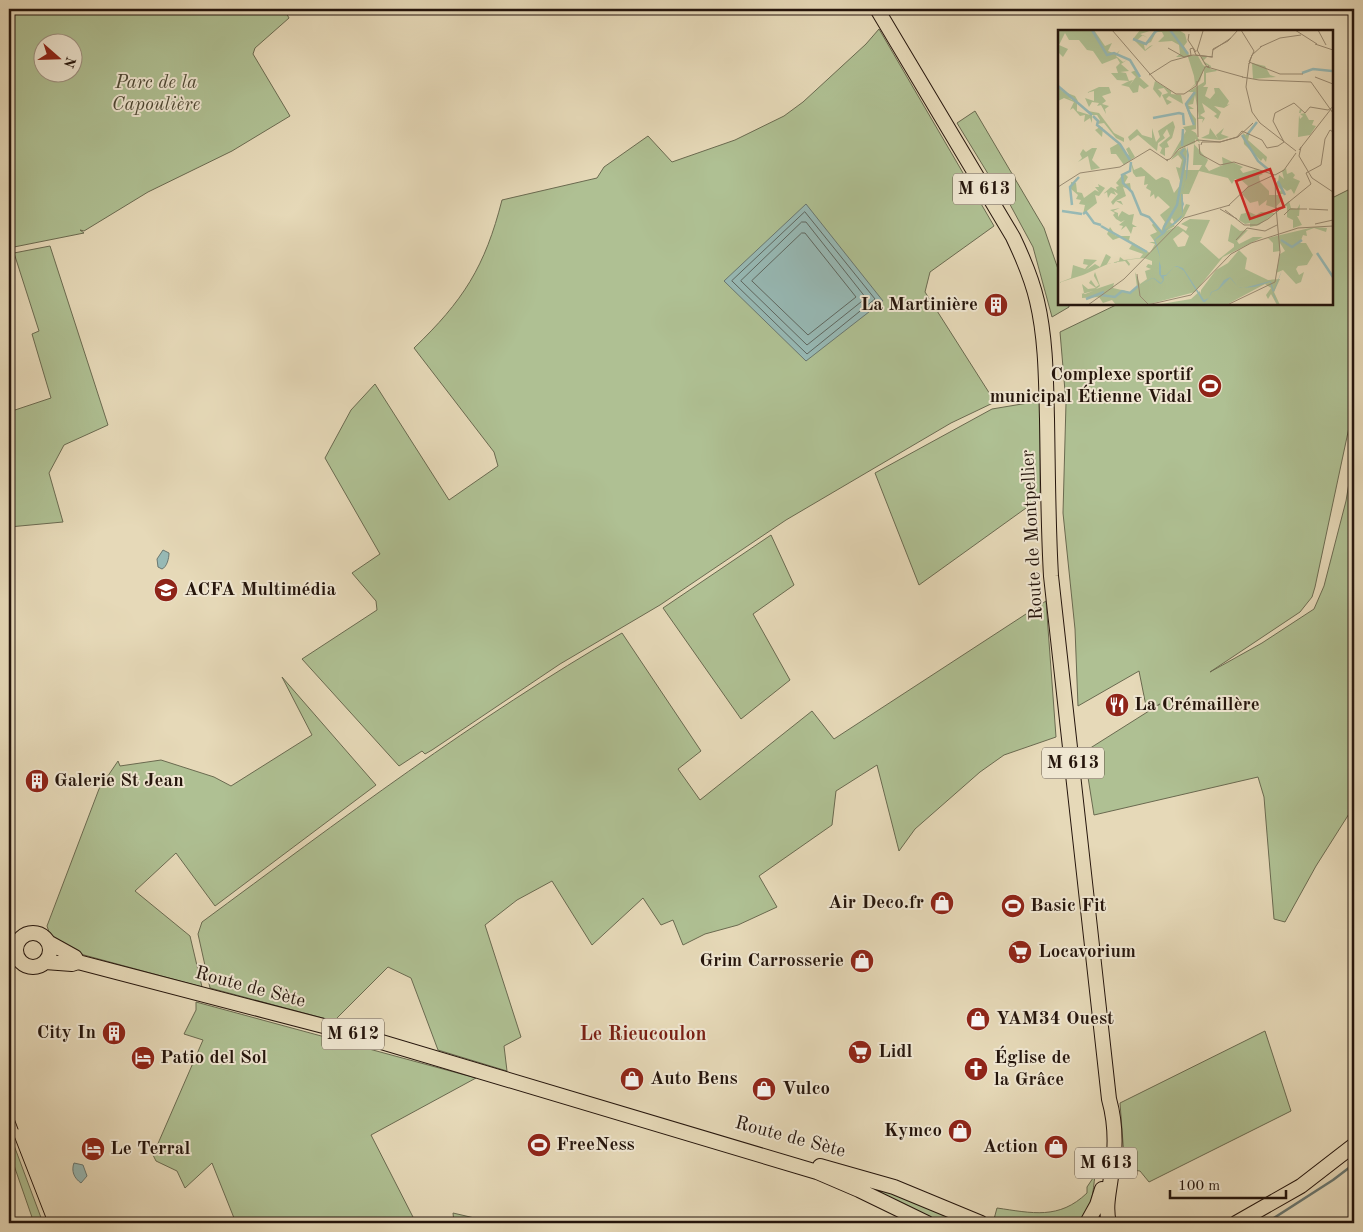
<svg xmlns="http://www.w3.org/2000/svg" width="1363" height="1232" viewBox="0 0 1363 1232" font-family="'Old Standard TT',serif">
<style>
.green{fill:#afc093;stroke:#6a6a50;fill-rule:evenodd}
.water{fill:#97b9b5;stroke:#697771}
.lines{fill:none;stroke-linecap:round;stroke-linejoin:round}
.shore{stroke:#5e6760;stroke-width:1}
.stream{stroke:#697771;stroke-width:2.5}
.primary-casing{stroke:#25150c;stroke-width:16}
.primary{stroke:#e6d9b8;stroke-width:14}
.tram{stroke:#25150c;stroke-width:1}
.labels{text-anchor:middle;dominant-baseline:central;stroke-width:4;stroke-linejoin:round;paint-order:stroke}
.shield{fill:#efe6d1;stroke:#625447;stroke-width:1}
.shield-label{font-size:18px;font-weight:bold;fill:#25150c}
.park-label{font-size:19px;font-style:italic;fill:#4e4834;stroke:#efe6d1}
.poi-label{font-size:19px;font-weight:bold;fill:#25150c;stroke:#efe6d1;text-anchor:start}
.street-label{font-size:19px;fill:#25150c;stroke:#efe6d1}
.neighbourhood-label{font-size:20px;font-weight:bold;fill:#7a1f14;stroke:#efe6d1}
.inset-river{fill:none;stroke:#97b9b5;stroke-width:2.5}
.inset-road{fill:none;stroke:#998b73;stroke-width:1}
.view{fill:#d62828;fill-opacity:0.15;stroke:#d62828;stroke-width:2.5}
.inset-edge{fill:none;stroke:#25150c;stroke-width:2.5}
</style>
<rect width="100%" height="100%" fill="#e6d9b8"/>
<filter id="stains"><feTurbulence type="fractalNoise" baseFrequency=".004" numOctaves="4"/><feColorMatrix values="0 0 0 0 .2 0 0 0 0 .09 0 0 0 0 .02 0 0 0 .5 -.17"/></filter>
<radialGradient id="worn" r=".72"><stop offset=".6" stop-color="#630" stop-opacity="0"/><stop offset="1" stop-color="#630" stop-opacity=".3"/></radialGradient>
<path class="green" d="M9,9H284L289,18L255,48L253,54L290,116L232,151L148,192L84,231L80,230L84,233L9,248ZM42,42H72V72H42Z
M879,29L994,226L930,272L925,292L995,402L951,423L786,520L660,605L560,664L432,750L425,754L422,751L399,766L302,659L377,610L376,601L352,573L380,554L325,458L351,410L375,384L449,500L498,466L494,452L414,348C463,301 485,267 502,200L597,178L604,167L648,136L672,162L735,140L784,116L803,102L866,44Z
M975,111L1044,228L1059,272V304H1069V307L1052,317L1033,247L994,175L990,177L957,123Z
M1354,187V404L1315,587L1312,597L1300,612L1210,672L1262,643L1314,609L1324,586L1346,501L1354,453V806L1316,866L1285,922L1274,919L1264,797L1258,777L1094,815L1084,752L1160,704L1147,711L1139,671L1078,706L1075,629L1063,513L1066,403L1060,332L1118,304H1332V198Z
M50,246L108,425L64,445L49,473L63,522L9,527V412L51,398L32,334L39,331L14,253Z
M1040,401V498L919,585L875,473L992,409Z
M771,535L794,585L753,614L790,680L741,719L663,608Z
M1046,601L1056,737L1004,755L980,772L915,829L899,851L877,765L836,791L832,825L759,876L777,907L738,925L705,934L683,945L673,920L661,925L643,898L592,945L552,881L517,900L485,925L521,1037L504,1046L507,1071L438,1050L411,978L388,967L334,1021L210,988L198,934L202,922C339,821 475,718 622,633L701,751L678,769L700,800L812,711L834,739Z
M282,677L376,785L215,906L176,853L135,891L190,936L202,987L84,955L60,944L51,938L47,926L99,789L118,761L120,766L161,760L214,777L231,786L312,735Z
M196,1002L476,1078L371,1135L414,1219L403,1223H236L212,1163L185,1188L177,1171L156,1161L153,1155L203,1040L184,1034L196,1010Z
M1265,1031L1291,1111L1149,1182L1140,1171L1125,1169L1120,1103Z
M9,1132L43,1223H34L9,1151Z
M1095,1175C1093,1191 1092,1212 1080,1223H1004L994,1219L997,1208C1032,1213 1059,1220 1087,1193V1187Z
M866,1185L877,1188L969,1223H938L862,1187Z
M453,1213L496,1223H454Z"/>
<path class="water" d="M806,204L883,301L806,361L724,281Z
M163,550L169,553C169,558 167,567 162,569L158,567L157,559Z
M74,1163L83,1165L87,1176L81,1183C74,1178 71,1171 74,1163Z"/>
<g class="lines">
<path class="shore" d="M805,212L875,299L807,354L732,281Z
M802,222H806L866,298L807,345L741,281Z
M802,233H805L856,297L808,335L752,281Z"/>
<path class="stream" d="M1266,1223L1333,1180L1354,1164"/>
<g class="primary-casing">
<path id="primary" d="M877,9L1013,237C1023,258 1032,279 1037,301C1046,339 1046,380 1047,419C1048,472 1048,524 1051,576L1109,1099C1116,1124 1116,1151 1111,1177C1109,1193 1105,1207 1109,1223
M16 950a17 17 0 1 1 34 0a17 17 0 1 1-34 0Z
M48,942L75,957L78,962L358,1035L817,1172L859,1190L927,1223
M45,962L72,964L78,962
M820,1166L894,1187L981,1223
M1087,1223L1097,1205L1102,1189
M1236,1223L1301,1186L1354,1145"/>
</g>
<use href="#primary" class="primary"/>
<path class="tram" d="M9,1105L18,1129
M9,1123L48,1223"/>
</g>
<defs>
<g id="building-disc" transform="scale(1.25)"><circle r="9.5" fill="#8f2418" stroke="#efe6d1"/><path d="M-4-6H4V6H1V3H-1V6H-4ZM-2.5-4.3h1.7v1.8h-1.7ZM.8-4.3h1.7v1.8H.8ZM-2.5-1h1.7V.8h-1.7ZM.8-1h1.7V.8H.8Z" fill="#fff"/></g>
<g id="stadium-disc" transform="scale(1.25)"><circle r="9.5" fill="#8f2418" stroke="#efe6d1"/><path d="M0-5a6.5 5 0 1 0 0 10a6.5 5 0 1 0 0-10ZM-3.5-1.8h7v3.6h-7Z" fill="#fff"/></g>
<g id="university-disc" transform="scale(1.25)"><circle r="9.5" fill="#8f2418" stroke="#efe6d1"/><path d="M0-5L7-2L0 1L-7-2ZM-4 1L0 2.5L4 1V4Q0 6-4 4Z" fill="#fff"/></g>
<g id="restaurant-disc" transform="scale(1.25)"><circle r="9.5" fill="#8f2418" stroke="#efe6d1"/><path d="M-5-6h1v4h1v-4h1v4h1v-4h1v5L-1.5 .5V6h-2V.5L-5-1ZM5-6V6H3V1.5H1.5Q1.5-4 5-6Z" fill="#fff"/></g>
<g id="shop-disc" transform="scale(1.25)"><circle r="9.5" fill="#8f2418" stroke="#efe6d1"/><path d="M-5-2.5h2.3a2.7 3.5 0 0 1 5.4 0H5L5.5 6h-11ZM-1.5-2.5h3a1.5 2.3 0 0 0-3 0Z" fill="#fff"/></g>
<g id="supermarket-disc" transform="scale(1.25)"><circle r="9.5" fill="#8f2418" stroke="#efe6d1"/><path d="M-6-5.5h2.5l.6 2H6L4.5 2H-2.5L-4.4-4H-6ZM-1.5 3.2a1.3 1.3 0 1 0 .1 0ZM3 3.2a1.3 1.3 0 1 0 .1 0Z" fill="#fff"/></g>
<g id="hotel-disc" transform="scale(1.25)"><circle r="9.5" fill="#8f2418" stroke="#efe6d1"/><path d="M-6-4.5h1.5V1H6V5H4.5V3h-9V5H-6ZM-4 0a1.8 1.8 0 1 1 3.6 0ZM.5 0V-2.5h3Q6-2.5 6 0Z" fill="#fff"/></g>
<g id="church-disc" transform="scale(1.25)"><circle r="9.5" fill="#8f2418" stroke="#efe6d1"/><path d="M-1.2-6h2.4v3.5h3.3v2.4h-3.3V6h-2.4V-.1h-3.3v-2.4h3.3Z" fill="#fff"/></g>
</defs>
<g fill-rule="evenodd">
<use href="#building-disc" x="996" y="305"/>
<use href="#stadium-disc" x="1210" y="386"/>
<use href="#university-disc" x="166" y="590"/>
<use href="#restaurant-disc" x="1117" y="705"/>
<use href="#building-disc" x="37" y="781"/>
<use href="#shop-disc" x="942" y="903"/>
<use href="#stadium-disc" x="1013" y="906"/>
<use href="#supermarket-disc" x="1020" y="952"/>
<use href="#shop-disc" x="862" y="961"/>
<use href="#shop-disc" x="978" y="1019"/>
<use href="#building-disc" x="114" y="1033"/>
<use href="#supermarket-disc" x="860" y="1052"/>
<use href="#hotel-disc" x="143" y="1058"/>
<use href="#church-disc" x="976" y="1069"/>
<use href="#shop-disc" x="632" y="1079"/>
<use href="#shop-disc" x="764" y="1089"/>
<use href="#shop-disc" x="960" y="1131"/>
<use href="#stadium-disc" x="539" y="1145"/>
<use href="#shop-disc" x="1056" y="1147"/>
<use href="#hotel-disc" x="93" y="1149"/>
</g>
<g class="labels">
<g class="shield">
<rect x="953" y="173.5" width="62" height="31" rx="4"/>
<rect x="1042" y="747.5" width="62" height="31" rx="4"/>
<rect x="322" y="1018.5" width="62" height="31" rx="4"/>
<rect x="1075" y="1147.5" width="62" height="31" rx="4"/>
</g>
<g class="shield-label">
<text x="984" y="189">M 613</text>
<text x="1073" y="763">M 613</text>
<text x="353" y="1034">M 612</text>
<text x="1106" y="1163">M 613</text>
</g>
<g class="park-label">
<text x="156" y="83">Parc de la<tspan x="156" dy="22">Capoulière</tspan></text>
</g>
<g class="poi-label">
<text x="978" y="305" text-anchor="end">La Martinière</text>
<text x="1192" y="375" text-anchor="end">Complexe sportif<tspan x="1192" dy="22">municipal Étienne Vidal</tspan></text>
<text x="184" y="590">ACFA Multimédia</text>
<text x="1134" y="705">La Crémaillère</text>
<text x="54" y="781">Galerie St Jean</text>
<text x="924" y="903" text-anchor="end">Air Deco.fr</text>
<text x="1030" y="906">Basic Fit</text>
<text x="1038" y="952">Locavorium</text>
<text x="844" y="961" text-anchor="end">Grim Carrosserie</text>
<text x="996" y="1019">YAM34 Ouest</text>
<text x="96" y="1033" text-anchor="end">City In</text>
<text x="878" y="1052">Lidl</text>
<text x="160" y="1058">Patio del Sol</text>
<text x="994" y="1058">Église de<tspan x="994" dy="22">la Grâce</tspan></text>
<text x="650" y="1079">Auto Bens</text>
<text x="782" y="1089">Vulco</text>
<text x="942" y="1131" text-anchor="end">Kymco</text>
<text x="556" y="1145">FreeNess</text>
<text x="1038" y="1147" text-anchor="end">Action</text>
<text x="110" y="1149">Le Terral</text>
</g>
<g class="street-label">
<text transform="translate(1033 535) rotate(-93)">Route de Montpellier</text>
<text transform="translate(250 988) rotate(15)">Route de Sète</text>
<text transform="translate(790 1138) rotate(15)">Route de Sète</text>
</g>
<g class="neighbourhood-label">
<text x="643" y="1035">Le Rieucoulon</text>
</g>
</g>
<g transform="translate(1058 30)">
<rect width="275" height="275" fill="#e6d9b8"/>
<path d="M0,0H36L47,16L54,13L50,21L58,24L62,20L58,26L65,32L69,30L63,34L71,41L62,42L68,43L71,51L75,50L71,56L78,47L73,42L79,40L80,46L91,56L86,59L81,55L80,62L75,63L71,57L63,55L71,51L59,50L53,43H60L58,37L62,33L59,28L44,34L35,21L29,20L21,10H11L7,3L1,15L10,19L5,27L0,22ZM82,0H95L82,4L90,8L85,5L78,11L88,14L97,0H121L127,4L129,12L126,16L131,25L140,26L145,35L150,38L148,36L152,35H147L142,26L143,27L144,26L149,27L145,31L153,36L152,39L158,40L159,41L148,43V54L145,57H150L147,66L152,69L157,63L156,58H161L171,71L169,75L172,74L166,78L156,76L163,82L160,89L156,86L159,84L144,73L147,82L142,85L147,88L144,93L145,89H139L141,87L137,65L135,74L130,75L136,79H130L138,89V99L133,100L138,103L142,113L137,109V113L120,119L113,127L128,101L125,97L135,95L127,74L136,62H130L146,52V38L142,51L132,59L137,54L136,46L130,27H118L122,24L121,15L114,11L100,12L106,6L104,2H98L93,12L86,15L87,20L92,16L95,15L87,21L75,9ZM194,33L207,36L212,45L218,47L195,49ZM97,51L113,61V64L123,65L125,74L111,66L108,69L114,72L109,75L104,65L110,63L106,58L100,59L104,63L102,68L95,59ZM0,54L4,61L17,66L20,71L10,68L19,72V81L32,85L30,81L41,83L56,103L66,108V112L58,108L46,93L39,94L45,98L44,107L37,100L42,97L38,95L42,90L39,85H34V93L32,88L26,92L27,85L22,86L15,78L12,80L16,72L6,68L0,71ZM41,57H51L53,63L44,66L48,71L44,74L51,76L47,79L48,84L43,75L39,76L41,73L34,72L31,77L27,68L36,71V61L28,63ZM242,79L244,80L242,84L247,83L251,90H256L254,95L258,96L252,105L240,107L241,85L242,89L245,86L243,85L242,83H241ZM115,91L117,97L114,108L109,112L111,117L107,118V126L102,123L104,118L101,115L112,106L109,99L105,105L107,108L100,113L99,121L80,105L72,111L70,107L79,99L84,105L94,108V98L98,112L102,107L100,101ZM152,98L160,109L158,105L166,98L163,104L171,107L162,110L143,108L151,104ZM192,101L190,110L209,127L208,132L205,128L203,131L186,114L185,103L188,105ZM61,113L67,123L71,125L68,119L71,117L77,127L66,135L58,124H53L52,118ZM136,114L150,130L147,136L151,141L165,135L164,127L185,137L182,139L185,143L199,139L205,144L201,146L202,152L211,161V165H221L225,169L217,178L208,175L209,170L201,176L200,171L192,173L184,164L190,156L182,149H177L174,154L170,148L141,141L131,164H125V180L128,174L132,175L126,187L117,194L114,188L112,192L117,196L108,201L120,196L128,201L130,197L123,194L132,189L152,190L142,212L161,229L176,217V214L170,211L173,194L182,201L190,200L179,211L181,214L195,207H205L165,227L137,262L88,275H58L54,270L45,273L41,267L24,268V264L35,261L27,264L23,263H26L24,254L30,259L38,258L31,253L33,250L38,257L41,255L36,246V245L37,242L42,256L38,259L56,253L55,258L72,262L79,257L77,242L82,254L89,249L87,241L93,239L88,237L90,234L94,235V231L86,228L69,230L72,234L71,236L67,231L52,233L25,245L0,253L13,248L15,235L27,239L30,235L25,234L26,229L39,230L28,240L37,234L42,237L48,224L53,227L49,234L61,231L62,227L66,230L82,228L85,224L71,219L75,213L63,207L55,210L49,204L52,197L58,206H72L71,210L92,223L97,214L91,212H97L92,205L99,202L94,195L96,192L103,201L107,192L102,185L112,177L100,166L97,169L96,164L92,167L93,161L88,158L90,154L86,155L87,146L78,147L75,143L73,131L76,140L83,137L98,150L104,147L111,150L116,163L123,154L118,137L122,138L124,130L120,125L113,130L118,122L127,117L129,121L127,140H141L144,135H135ZM125,201L131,206L127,216L120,217L115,209ZM34,118H39L34,130L42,138L33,140L30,126L20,132L24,128L22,124L25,119L28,122ZM228,138L229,144L234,142L237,145L235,148L242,151L236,164L233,159L229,161L224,157L226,164H221L223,160L217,153L220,152L221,145L226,149L224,141ZM66,143L70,147L66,154L72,153L73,160L65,157L68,166L58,171H63L65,175L58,171L55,175L53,172L60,164L56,161L58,165L53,163L50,168L49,162L45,164L53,157L59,160L58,157L61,156L58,153ZM13,152L18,153L19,162L24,163L26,168L37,160L41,162L37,157H41L40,154L47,158L41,166L37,165L39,173L25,184L27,175L21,174L23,170L18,169L20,165L13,159ZM231,171L233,178L239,179L242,174L241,186H239L244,195L235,198V190L229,187V176L223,178ZM62,178L55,181L60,183V187L64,181L71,185L76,184L74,194L79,197H75L73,204L68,196L63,200L65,196L61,195L67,190L63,192L58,189L55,185L57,183L52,180ZM187,180L198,185L203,182L217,183L201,195L192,197V193L187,194L181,190L183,184L188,183ZM256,197L269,198L268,202L256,198L248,201L249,206L245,205L242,213H248L255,225L249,235L240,236L238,239L241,245L246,242L243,252L238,254L225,240L218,243L222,224L227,221L222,213V221L215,222V213L210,208ZM181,220L189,228L187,239L210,250L222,249L216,262L222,275H219L213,264L210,269L208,265L213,258L207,254L168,275H97L133,269L142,261L143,264V260L158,240L170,233Z" fill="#afc093" fill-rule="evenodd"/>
<path d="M129,116L131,125L129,148L128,150L127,151L125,159L123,164H124L125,169V171L126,174L125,177V180L124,186L122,189L116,195H115L111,197L106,204L97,210L99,215L102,226L101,231L103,236V245H108L116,237L119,236L125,238L146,270L151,268L153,262L160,259L166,250L172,247L173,248L180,257L185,258L212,251L213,252L214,254L216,262L224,240L215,262L220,275L216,267L212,252L197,257L183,258L180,257L172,248L160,260L154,262L151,268L147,272H145L126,241L120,237H116L108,246H106V250L104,253L103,254L101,253L95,248L82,255L94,248H96L103,253L105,250L101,244V231L102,227L96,210L124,185L123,164L127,151L128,148Z" fill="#97b9b5"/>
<path class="inset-river" d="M34,0L49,25L56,23L72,30L82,47M112,0L130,24M75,9L88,14L97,2L101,0M244,43L255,39L274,41M0,56L34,85M35,86L40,91L39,95L62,114L72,130M95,88L121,83L125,84L126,95M136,95L128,74L137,62M184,105L200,131L212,141M189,105L199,92M124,116L125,99M73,132L72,141L64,145L65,153L74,162L83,184L91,187L105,204M220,151L227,165M14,175L12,157L21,147M4,181L24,184M25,184L28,182L36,193L43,195M43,196L89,222M106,203V197L119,175L127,129L123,123L126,119M223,210L234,217L244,210M259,223L275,247M43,265L57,267L64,261L72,263L80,256M28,269L46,262"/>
<path class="inset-road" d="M54,0L98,51L118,64H126L138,56L147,37L151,36L149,37M183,0L196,21L191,32L222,44H245M237,0L259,14M260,0L268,15M131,4L130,10L138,22M257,14L275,20M202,17L222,8L243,5M110,18L126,27L133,25L132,19L135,18L138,25L154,27L155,19L170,11L180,0M139,20L149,37L185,47M155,20L173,8M139,21L145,1M113,31L135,25L155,27M191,33L188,57L194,82L202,93L238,121M191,34L194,25L204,16M91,45L113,31M184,47L201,50L253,52L275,83M257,47L275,54M139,51L140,107M141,114L142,124L162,135L176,132L217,145M143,115L144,112H162L179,107L184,101L204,110L209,118L220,116L226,112L215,91L217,83L236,73L247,83L252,77L270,80L275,77M243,117L241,126L254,148L275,162M241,120L273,79M108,130L112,129L121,119L140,110L162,112L180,107L195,93M22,143L62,137L92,119L110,131M217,145L226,140L238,123M217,148L218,180M0,157L22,143M170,176L190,157L216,145M162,179L179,189M251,179L270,180M167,180L186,195H199L210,189L253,154L248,143L263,135L267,109L272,100L275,102M226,185L232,179H249M257,194L275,190M189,198L207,201L219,195M178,210L189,198M79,244L82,266L91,275M30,275L66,249L126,188L172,175M89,275L133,265L173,224L193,213L240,198L275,196M169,275L217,252L222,222L218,177"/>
<path class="view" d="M212,139L226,177L192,189L178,151Z"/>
<rect width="275" height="275" class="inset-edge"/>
</g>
<rect width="1363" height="1232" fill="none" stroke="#e6d9b8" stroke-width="30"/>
<rect x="10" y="10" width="1343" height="1212" fill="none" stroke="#25150c" stroke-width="2.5"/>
<rect x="15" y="15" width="1333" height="1202" fill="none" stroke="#25150c"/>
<g transform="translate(58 58) rotate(110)"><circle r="24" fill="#efe6d1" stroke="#9e9282"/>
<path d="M0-4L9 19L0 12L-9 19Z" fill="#8f2418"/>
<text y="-8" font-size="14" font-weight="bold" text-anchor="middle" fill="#25150c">N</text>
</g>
<path d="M1170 1190v8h116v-8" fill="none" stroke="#25150c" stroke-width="2.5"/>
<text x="1178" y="1190" font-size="15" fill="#25150c" stroke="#efe6d1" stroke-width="4" paint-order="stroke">100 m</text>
<rect width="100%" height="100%" filter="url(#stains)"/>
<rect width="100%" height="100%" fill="url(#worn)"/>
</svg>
